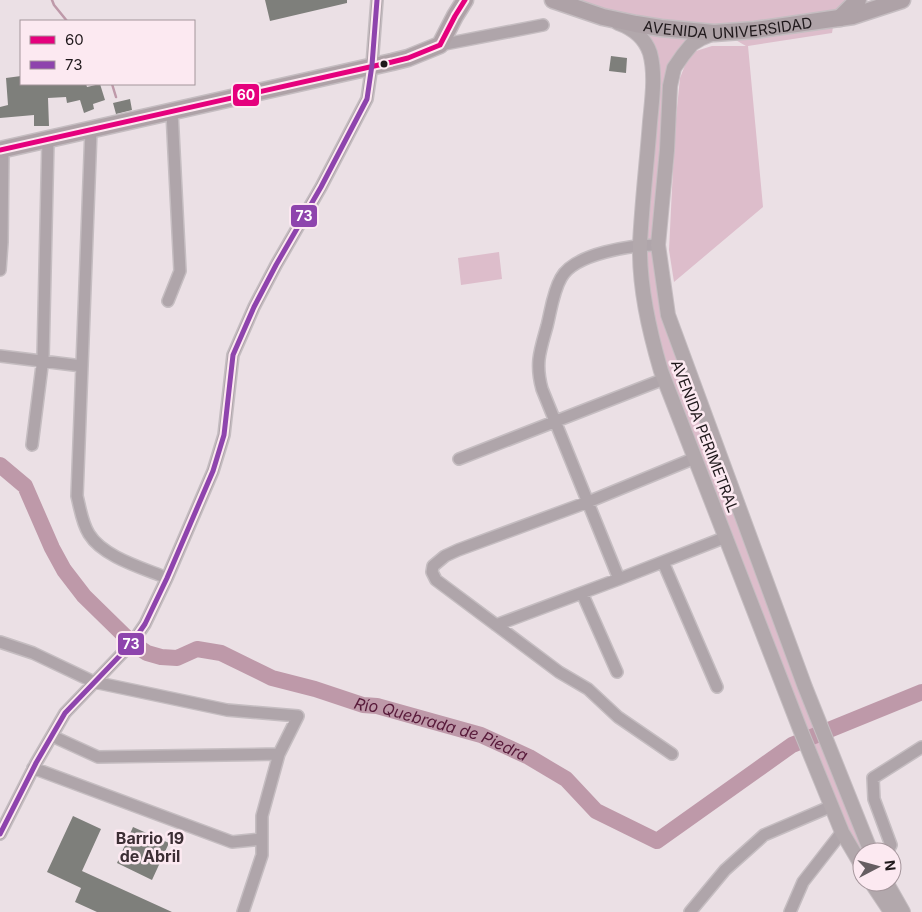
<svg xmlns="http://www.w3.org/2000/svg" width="922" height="912" viewBox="0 0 922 912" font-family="Inter,sans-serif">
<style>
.green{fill:#ddbdcb}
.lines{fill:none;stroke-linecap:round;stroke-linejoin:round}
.stream{stroke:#be99a9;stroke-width:2.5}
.river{stroke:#be99a9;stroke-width:16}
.building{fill:#7e7f7b}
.minor-casing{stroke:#c5bdc1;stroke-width:14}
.major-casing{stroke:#c5bdc1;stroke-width:16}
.highway-casing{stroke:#c5bdc1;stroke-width:19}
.minor{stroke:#afa5aa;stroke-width:11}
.major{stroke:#b2a8ac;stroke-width:14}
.highway{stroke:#aea2a7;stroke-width:16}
.bus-1-casing{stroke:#fce9f1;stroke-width:9}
.bus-2-casing{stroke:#fce9f1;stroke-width:9}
.bus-1{stroke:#e5007d;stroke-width:5}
.bus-2{stroke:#8e44ad;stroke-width:5}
.bus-dot{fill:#1f181b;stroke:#fce9f1;stroke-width:2}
.labels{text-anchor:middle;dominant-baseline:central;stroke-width:5;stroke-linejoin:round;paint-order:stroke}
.street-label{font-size:15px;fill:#1f181b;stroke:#fce9f1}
.water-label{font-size:16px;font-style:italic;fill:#581a3a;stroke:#fce9f1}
.neighbourhood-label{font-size:16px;font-weight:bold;fill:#3c2e34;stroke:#fce9f1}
.line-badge{stroke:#fce9f1;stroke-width:2}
.badge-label{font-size:14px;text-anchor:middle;font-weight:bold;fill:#fff}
</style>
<rect width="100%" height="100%" fill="#ebe0e5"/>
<path class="green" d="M572,0H853L840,9L784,18L716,26L628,18Z
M833,27L832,33L748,46L763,207L674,282L669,250L675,128L680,78L687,60L696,51L712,46H746L734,39Z
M640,29L696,37L673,61L658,245L668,315L864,852H862V859L844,831L661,371L644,298L653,81Z
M499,252L502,279L461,285L458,258Z"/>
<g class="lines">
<path class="stream" d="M52,0L54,5L67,21
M112,84L116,97"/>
<path class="river" id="s1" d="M0,465L25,486L52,548L64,570L84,596L132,643L147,653L161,657L177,658L197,649L221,653L272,678L315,689L363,705L377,706L481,735L529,757L566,779L596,811L657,841L792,745L922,692"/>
</g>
<path class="building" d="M265,0H347V3L270,21Z
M611,56L627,58L626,73L609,71Z
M21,76V84L31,85L86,84L87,87L100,84L105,100L93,104L94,109L84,113L80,100L67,103L66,97L48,98L49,126H34V115L0,118V107L8,105L6,78Z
M130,99L132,110L116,114L113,103Z
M73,816L101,829L82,871L172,912H97L75,902L81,888L47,872Z
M133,827L169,843L152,880L117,863Z"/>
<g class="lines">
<g class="minor-casing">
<path id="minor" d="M440,45L543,25
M91,130L77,496C80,508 82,523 89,534C103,557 143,568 167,578
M0,270L2,242L3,150
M168,301L180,271L172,112
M0,356L82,366
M32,445L43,358L48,140
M459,459L664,379
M663,562L717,687
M619,579L542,389C535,363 540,351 547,326C551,310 553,292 561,278C574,253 633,245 658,245
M582,593L617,672
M496,625L619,579L726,537
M0,642L33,653L94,682L227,710L298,716L279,754L262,816V855L243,912
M52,736L98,757L279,754
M672,754L618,717L588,689L559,672L436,580L432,572L433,566L445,556L458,550L588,502L695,458
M33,768L232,842L262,839
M0,834L36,763L65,713L132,643L145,624L167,578L213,471L224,435L233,355L254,307L276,265L321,187L367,99L372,65L377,0
M887,852L891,845L874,799L873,778L922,747
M690,912L725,870L764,835L832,806
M790,912L803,882L842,832"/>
</g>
<g class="major-casing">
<path id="major" d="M618,23C632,28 645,38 650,53C656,75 652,100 650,122C647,162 642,203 640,244C639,287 649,330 661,371L800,729L842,832L862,866
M714,33L702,38L692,44L683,55L674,68L670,86L667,150L658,245L668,315L805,687L871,852
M871,882L891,912
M886,882L903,912"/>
</g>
<g class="highway-casing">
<g id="highway">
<path id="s2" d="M553,0L603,17L636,24L661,28L714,33L755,30L853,16L902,0"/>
<path d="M840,18L858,0"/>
<path d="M0,150L392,62L408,58L440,45L455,16L465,0"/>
</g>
</g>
<use href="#minor" class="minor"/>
<use href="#major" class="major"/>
<use href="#highway" class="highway"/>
<g class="bus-1-casing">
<path id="bus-1" d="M0,150L392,62L408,58L440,45L455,16L465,0"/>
</g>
<g class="bus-2-casing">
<path id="bus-2" d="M0,834L36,763L65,713L132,643L145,624L167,578L213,471L224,435L233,355L254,307L276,265L321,187L367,99L372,65L377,0"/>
</g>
<use href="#bus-1" class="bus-1"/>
<use href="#bus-2" class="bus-2"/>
</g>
<circle class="bus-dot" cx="384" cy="64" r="4.5"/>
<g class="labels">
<g class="street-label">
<text stroke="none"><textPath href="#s2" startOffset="179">AVENIDA UNIVERSIDAD</textPath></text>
<text transform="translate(705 436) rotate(69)">AVENIDA PERIMETRAL</text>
</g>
<g class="water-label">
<text stroke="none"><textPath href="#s1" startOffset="554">Río Quebrada de Piedra</textPath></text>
</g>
<g class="neighbourhood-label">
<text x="150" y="838">Barrio 19<tspan x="150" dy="18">de Abril</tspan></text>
</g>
</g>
<g class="line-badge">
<rect x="232" y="83" width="28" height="24" rx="5" fill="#e5007d"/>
<rect x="290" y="204" width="28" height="24" rx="5" fill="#8e44ad"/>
<rect x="117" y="632" width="28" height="24" rx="5" fill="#8e44ad"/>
</g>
<g class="badge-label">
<text x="246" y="100">60</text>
<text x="304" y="221">73</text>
<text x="131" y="649">73</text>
</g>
<rect x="20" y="20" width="175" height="65" fill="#fce9f1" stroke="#a4959b"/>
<rect x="30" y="36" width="25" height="8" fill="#e5007d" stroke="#a4959b"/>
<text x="65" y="45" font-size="15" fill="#1f181b">60</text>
<rect x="30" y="61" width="25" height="8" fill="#8e44ad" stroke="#a4959b"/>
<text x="65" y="70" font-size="15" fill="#1f181b">73</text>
<g transform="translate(877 867) rotate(84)"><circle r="24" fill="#fce9f1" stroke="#a4959b"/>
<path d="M0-4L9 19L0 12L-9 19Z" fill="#665e62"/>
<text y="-8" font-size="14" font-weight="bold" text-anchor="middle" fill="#1f181b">N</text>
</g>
</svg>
